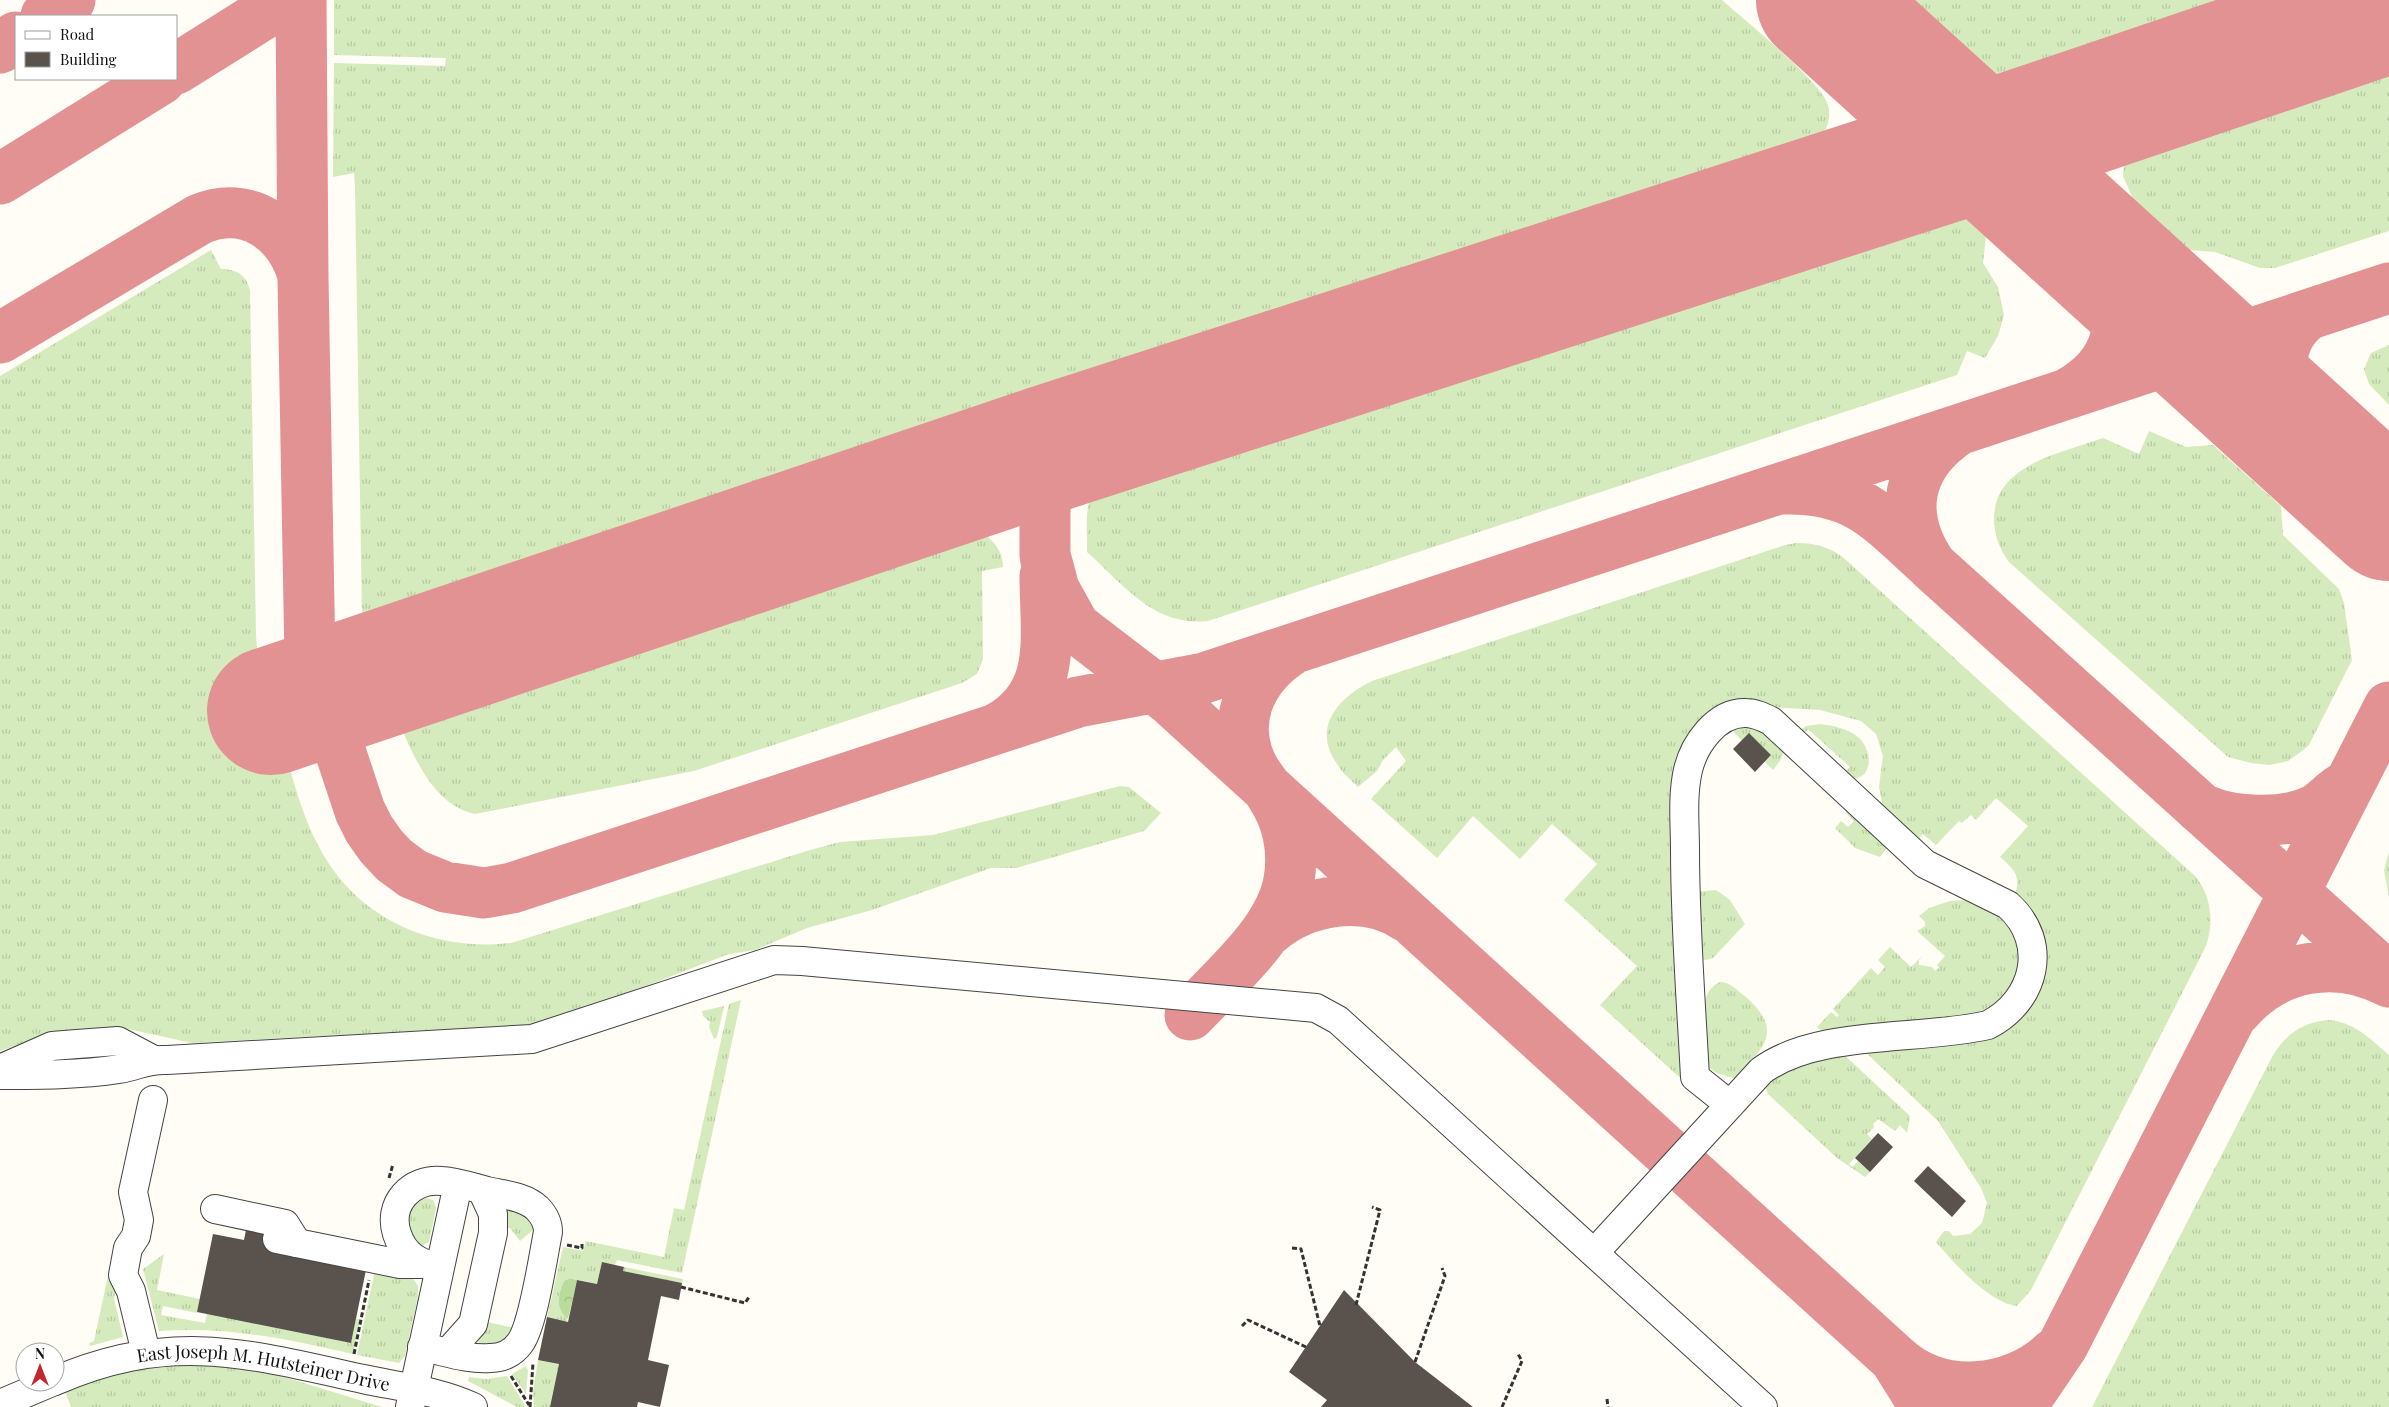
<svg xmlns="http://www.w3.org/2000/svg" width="2389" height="1407" viewBox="0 0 2389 1407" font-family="'Playfair Display',serif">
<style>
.grass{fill:url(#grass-tufts)}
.forest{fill:url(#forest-crowns)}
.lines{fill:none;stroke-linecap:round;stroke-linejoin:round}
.taxiway{stroke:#e29292;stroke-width:51}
.runway{stroke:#e29292;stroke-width:128}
.building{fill:#5a524d}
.minor-casing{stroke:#444;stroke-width:30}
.path{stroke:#333;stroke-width:3;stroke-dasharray:5 2.5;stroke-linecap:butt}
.minor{stroke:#fff;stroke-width:28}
.labels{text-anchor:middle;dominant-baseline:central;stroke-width:5;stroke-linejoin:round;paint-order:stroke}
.street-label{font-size:18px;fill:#111;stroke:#fff}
</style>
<defs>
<pattern id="grass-tufts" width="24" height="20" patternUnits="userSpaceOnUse" patternTransform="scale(1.25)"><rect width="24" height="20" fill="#d5ebbd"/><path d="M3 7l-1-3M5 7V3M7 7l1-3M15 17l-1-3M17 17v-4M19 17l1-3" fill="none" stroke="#b6c8a1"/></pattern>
<pattern id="forest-crowns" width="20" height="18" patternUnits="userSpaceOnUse" patternTransform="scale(1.25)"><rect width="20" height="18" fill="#b9dc9c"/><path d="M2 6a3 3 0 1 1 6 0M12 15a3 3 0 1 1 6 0" fill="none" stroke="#9ebc85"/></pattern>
</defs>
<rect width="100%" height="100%" fill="#fffdf5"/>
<path class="grass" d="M334,0H1722C1743,19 1822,82 1828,105C1834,126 1818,144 1802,156L401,621L381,624L362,619L355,186L354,173L333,177L334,63L445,66L446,58L334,55Z
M1913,0H2270L2009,87Z
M2389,52V231L2275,268H2260L2215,252L2189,250L2133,200L2130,192L2123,176L2124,165L2130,149L2139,137Z
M1937,205C1958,207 1971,223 1986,236L1983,263L1998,287L2004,315L1998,336L1985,358L1967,351L1957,375L1208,621C1154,627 1124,585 1087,552C1088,527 1081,496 1104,479L1922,207Z
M211,250L221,269C236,269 247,275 250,291L256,635C258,680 272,714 286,756C295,786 303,817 318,845C355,918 432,952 511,943L810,850L840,842L933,835L1120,786L1129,787L1161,813L1144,831L1016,868H991L872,910L807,928L755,950L729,954L612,999L529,1025L192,1043L119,1027L53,1032L0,1051V376Z
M2389,345V405L2369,384L2364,369L2371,353Z
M2149,431L2186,447L2213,445L2281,506L2283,535L2339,589L2344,603L2352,660L2309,745L2302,751L2288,761L2270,765L2251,763L2228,757L2009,562C2000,550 1994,535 1994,519C1994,464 2062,453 2103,438L2139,454Z
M955,528C979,526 1003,542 1003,567L982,571L983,659L977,674L962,683L694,771L475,814C432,805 411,752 396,714Z
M1796,543C1816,543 1831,547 1846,560L2194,875C2212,894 2215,927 2204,950L2031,1290L2017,1306C1989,1303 1954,1263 1936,1242L1944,1231H1949L1953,1236L1970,1234L1982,1223L1987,1203L1981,1188L1938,1121L1862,1049L2013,1021L2025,904L2015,893C2022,876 2012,867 2000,857L2028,826L1996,798L1976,820L1971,815L1962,823L1959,821L1936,845L1923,834L1919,838H1915L1883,807L1879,787L1883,756L1876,734L1861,721L1820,710L1772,707L1698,730L1689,1086L1600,1005L1637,966L1564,900L1597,864L1552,824L1520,859L1473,816L1437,858L1371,799L1406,761L1396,747L1383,760L1377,771L1358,787C1351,780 1342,773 1337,764C1311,727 1339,697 1372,681L1785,545Z
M1820,724C1834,726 1847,728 1858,737C1872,749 1875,778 1851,779L1845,772L1850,767L1808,729L1803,735L1799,731L1806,726Z
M1740,725H1757L1784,751L1780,761L1773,770L1765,762L1771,755L1750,734L1742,741L1731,729Z
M1848,807L1885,839L1887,848L1880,857L1855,848L1835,828L1841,821L1848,827L1854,821L1846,813Z
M2389,852V897L2384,870Z
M1716,890L1730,900L1745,924L1713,958L1706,960L1697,958L1695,892Z
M1950,901C1997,894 2028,936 2017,979C2015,988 1994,1007 1988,1014L1827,1036L1817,1027L1831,1012L1837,1017L1839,1015L1833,1009L1871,968L1878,975L1885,967L1878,960L1890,947L1911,967L1923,955L1919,960V965L1932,967L1935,971L1939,968L1937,965L1945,956L1917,931L1925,926V922L1919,916L1929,908Z
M1720,982C1730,982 1738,991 1746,997C1785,1032 1763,1048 1735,1079C1723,1074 1712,1075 1707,1062C1706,1039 1693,994 1720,982Z
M741,1000L682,1273L617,1260L615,1265L602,1262L597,1284L570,1278L564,1281L559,1297L568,1322L547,1318L563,1247L583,1251L586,1241L664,1257L674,1208L684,1210L729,1004Z
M724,1006L717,1037L714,1039L709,1027L710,1022L703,1016L702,1011Z
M2326,1020C2354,1021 2369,1038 2389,1055V1407H2092L2272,1057C2286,1034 2300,1024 2326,1020Z
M1841,1052L1910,1116L1907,1133L1900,1125L1895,1131L1878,1119L1873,1124L1874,1127L1867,1134L1872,1139L1849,1164L1852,1167L1858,1161L1870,1172L1865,1177L1837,1158L1768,1094L1765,1086L1775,1075Z
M422,1197L433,1200L436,1208L429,1242L422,1246H418L407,1228L408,1208Z
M508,1207C520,1211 531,1216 533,1230L520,1241L510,1228H506L502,1214Z
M115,1243L119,1262L114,1299L123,1337L90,1346L89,1343L94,1341Z
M164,1254L157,1290L200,1299L197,1313L163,1306L161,1315L205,1323L207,1313L351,1343L356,1319H360L353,1354C285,1339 229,1326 159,1331L143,1269Z
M624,1267L683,1279L682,1283L623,1271Z
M375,1270L411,1276L418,1286V1297L405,1356L399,1363L357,1355Z
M487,1322L515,1328C508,1343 495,1345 480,1346L477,1337Z
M538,1360L559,1364L550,1406L552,1407H534L533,1391Z
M202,1363L258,1369L382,1407H71L65,1391C114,1372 150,1366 202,1363Z
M526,1366L528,1371L526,1394L512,1374Z
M507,1376L526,1407H517L468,1381L469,1377L487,1379Z"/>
<path class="forest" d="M570,1278L577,1280L568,1319C555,1308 558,1296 564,1281Z"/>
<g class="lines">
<path class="taxiway" d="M301,0L303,279L310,660L360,811L369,829L381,846L394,860L413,874L445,887L484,893L512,888L1078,702L1204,678L2389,288
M46,16L70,0
M0,48L16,37
M176,69L270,10L281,0
M2002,166L2011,180C2028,195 2045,210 2062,226C2098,258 2128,286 2115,339C2109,363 2090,381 2069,393
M0,179L161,79
M2100,249L2186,326L2215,336L2244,335
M2308,315C2268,342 2277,409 2309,439
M0,338L200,219C248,199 289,229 303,275
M2164,363L2182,362L2198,364L2228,376L2358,494L2370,499
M1958,430C1906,465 1897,515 1932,566L2389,978
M1045,450V555L1051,589
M1789,489C1858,489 1880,519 1928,562
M1045,555L1054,589L1075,627L1169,699L1895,1359L1925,1407
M998,728C1059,695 1045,635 1045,576
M2199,807C2228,823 2284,825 2314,810C2326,804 2337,789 2349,785
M1268,931C1305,899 1365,889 1407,917
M2236,1011C2275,965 2336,954 2389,982
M1190,1015C1225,978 1281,931 1289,880C1294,851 1288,820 1272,796C1265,784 1255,774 1250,761C1231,716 1254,673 1293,649
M1895,1359C1940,1400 2012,1394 2055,1353
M2021,1407L2063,1345L2389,707"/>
<path class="runway" d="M1820,0L2389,517
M271,711L1045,450L1981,147L2389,9"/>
</g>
<path class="building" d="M1749,733L1771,755L1755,772L1733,749Z
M1878,1133L1893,1147L1870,1172L1855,1158Z
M1928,1166L1966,1201L1952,1217L1914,1181Z
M247,1225L367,1265L351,1343L197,1312L213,1234L244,1240Z
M602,1262L624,1267L623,1271L682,1283L679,1300L661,1296L648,1360L669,1365L660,1407L638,1402L637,1407H550L559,1364L538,1360L547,1317L568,1322L577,1280L597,1284Z
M1344,1290L1415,1362L1473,1407H1321L1327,1400L1289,1372Z"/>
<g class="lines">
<g class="minor-casing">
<g id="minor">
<path d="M0,1069L52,1046L77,1044L118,1041L152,1059"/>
<path d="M0,1075C40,1075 80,1075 119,1069C138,1066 146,1059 167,1060L532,1039L774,960L802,961L1316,1008L1338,1020L1763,1407"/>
<path d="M215,1209L285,1224L297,1243"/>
<path d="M277,1239L400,1264H421"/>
<path d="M1594,1253L1761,1071C1817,1029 1920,1041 1988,1025C2035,1001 2050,943 2008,905L1925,864L1771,721C1763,717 1755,713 1746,713C1716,712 1694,745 1688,770C1682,796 1685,824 1685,850C1685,926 1691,1001 1695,1077L1730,1105"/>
<path d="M422,1347C444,1351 468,1360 490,1358C502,1358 513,1353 520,1343C533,1326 543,1257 548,1232C548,1222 544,1215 537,1208C524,1196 504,1195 487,1191C472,1187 457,1182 442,1181C411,1178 387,1204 397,1234C404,1256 419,1263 439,1268"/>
<path d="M448,1352L473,1324L493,1233V1214L482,1190"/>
<path d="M146,1353L131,1291L123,1275L128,1248L136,1236L139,1220L133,1192L153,1100"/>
<path id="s1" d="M55,1381C170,1331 246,1353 363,1379C400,1387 439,1391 473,1407"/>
<path d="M0,1404L52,1382"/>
<path d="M410,1407L458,1184"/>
</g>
</g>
<path class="path" d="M389,1178L393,1164
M567,1245L582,1248V1244
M1292,1248L1301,1249L1320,1326
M681,1287L745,1303L749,1297
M1356,1305L1380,1210L1372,1207
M1242,1326L1248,1320L1306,1347
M354,1354L369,1280
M1415,1362L1445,1276L1442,1268
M511,1376L529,1405
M1607,1399L1608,1407
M530,1407L533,1363
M1502,1407L1522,1361L1518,1354"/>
<use href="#minor" class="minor"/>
</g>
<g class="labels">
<g class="street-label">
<text stroke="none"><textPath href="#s1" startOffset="214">East Joseph M. Hutsteiner Drive</textPath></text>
</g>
</g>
<rect x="15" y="15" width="162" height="65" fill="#ffffff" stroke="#a0a0a0"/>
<rect x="25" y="31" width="25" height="8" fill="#ffffff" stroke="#a0a0a0"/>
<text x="60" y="40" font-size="15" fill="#111111">Road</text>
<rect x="25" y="52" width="25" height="15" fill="#5a524d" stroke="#a0a0a0"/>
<text x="60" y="65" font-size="15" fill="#111111">Building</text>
<g transform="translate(40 1367)"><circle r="24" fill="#ffffff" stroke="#a0a0a0"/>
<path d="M0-4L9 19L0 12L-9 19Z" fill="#c4262e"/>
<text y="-8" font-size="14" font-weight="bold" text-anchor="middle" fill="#111111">N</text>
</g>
</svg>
